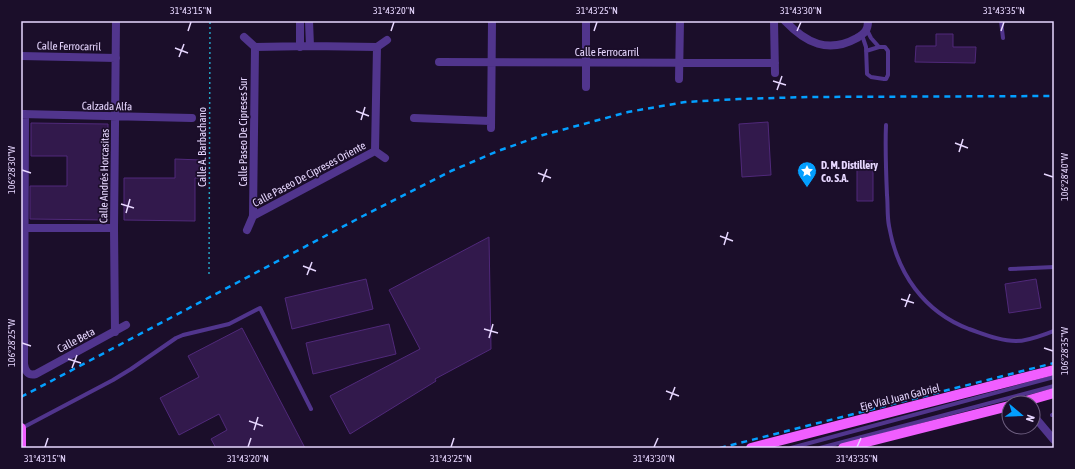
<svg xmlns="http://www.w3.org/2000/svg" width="1075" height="469" viewBox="0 0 1075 469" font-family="'Asap Condensed',sans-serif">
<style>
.building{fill:#32194c;stroke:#50297a}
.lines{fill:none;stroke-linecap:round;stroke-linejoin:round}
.path{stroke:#26a1c4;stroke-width:1.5;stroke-dasharray:2 3;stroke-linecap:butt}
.service{stroke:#51358d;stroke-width:4}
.minor{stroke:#51358d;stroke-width:8}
.primary{stroke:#f05eff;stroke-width:10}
.rail{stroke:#039fff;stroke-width:2.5;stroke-dasharray:6 5;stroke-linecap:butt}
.ticks{fill:none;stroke:#e7d7ff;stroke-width:1.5}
.labels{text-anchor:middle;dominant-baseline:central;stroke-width:3.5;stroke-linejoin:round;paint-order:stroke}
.street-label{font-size:11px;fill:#e7d7ff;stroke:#1b0e2a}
.poi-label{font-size:11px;font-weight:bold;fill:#e7d7ff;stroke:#1b0e2a;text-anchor:start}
.neatline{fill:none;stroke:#e7d7ff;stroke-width:1.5}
.ticks-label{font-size:10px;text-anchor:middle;fill:#e7d7ff}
</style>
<rect width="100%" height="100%" fill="#1b0e2a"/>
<path class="building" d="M936,34H953V47H976L975,63L915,62L916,46H936Z
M768,122L771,175L742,177L739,124Z
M31,123L108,124L107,220L30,219V186H67V156H31Z
M175,159L201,160V178H195V221L124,220V178H175Z
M857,161H873V201H857Z
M489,237L491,349L435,379L436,381L350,434L330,396L420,349L389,290Z
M366,279L373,309L292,329L285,298Z
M1036,279L1041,308L1009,313L1005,284Z
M389,324L396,354L313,374L306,343Z
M242,328L305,448H216L211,439L227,430L219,414L179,435L160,398L199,377L188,356Z"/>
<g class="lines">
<path class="path" d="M209,274L210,21"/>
<path class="service" d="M1001,21L1003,38
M862,35L866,47L867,74L871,77L884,79H886L888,75V51L885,47H879L871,38L867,30
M866,51L879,47
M886,125C885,149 886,172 887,195C888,205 887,216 889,226C897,273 924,312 969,329C984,334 1000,341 1016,341C1029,341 1042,335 1054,331
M1010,269L1054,267
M1052,415L1054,414
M22,428L113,380L131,369L176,338L183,335L229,324L260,308L311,409
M791,448L1054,377
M820,448L1054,386"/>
<path class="minor" d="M309,21L310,46
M774,21L775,73
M785,21C806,43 828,54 857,38C865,33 868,30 868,21
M244,37L255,47
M255,47L310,46L377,47
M300,47V21
M377,47L387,40
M21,56L116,58
M439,62L775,63
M679,79L680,21
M586,87V21
M21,114L192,118
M25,114L24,364C25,371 28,376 36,374L126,325
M414,118L490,121
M491,128L492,21
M375,151L377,47
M375,151L385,158
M253,216L375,151
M26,228H114
M247,230L253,216L255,47
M115,332L114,228L116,21
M1033,415L1054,440"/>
<path class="primary" d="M1019,403L1054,393
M21,428V448
M751,448L1054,370
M843,448L1009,406"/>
<path class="rail" d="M21,397L363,216L451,171L498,151L543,135L628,112L685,102L739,99L808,97L1054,96
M720,448L1054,363"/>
</g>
<path class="ticks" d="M188,31L191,22M391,31L394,22M594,31L597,22M797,31L801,22M1001,31L1004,22M175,48L188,53M179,57L184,44M773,81L786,85M777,90L782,76M356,111L369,116M361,120L365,107M955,143L968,148M959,152L963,139M22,170L31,173M538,173L551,178M1044,174L1053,177M542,182L547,169M121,204L134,208M126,213L130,199M720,236L733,241M724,245L728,232M303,266L316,271M307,275L312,262M901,299L914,303M905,307L910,294M484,329L498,333M489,338L493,324M22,343L31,346M1044,348L1053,351M68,359L81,363M72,368L77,355M666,391L679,396M670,400L675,387M249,421L263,426M254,430L258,417M45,447L48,438M248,447L251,438M451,447L454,438M654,447L658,438M857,447L861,438"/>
<defs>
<g id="sight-pin" transform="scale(1)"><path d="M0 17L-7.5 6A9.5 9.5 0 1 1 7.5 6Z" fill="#039fff" stroke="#1b0e2a"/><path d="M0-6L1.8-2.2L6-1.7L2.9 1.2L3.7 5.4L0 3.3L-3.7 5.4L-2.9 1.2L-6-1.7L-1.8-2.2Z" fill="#fff"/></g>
</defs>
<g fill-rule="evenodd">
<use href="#sight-pin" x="807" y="171"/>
</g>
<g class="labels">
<g class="street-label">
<text transform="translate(69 46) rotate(1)">Calle Ferrocarril</text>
<text x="607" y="52">Calle Ferrocarril</text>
<text transform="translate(107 106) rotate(1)">Calzada Alfa</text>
<text transform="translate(243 132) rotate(-90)">Calle Paseo De Cipreses Sur</text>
<text transform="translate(202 147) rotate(-90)">Calle A. Barbachano</text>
<text transform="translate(309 174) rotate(-28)">Calle Paseo De Cipreses Oriente</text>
<text transform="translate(104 176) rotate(-89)">Calle Andrés Horcasitas</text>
<text transform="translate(76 340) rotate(-28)">Calle Beta</text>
<text transform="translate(900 397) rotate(-14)">Eje Vial Juan Gabriel</text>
</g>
<g class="poi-label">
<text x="821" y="165">D. M. Distillery<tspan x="821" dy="13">Co. S.A.</tspan></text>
</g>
</g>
<rect width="1075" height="469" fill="none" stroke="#1b0e2a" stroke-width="44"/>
<g transform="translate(1021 415) rotate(109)"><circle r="19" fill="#1b0e2a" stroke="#6d5e7f"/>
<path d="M0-3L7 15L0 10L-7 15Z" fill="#039fff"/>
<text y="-6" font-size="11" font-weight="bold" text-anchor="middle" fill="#e7d7ff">N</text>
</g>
<rect x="22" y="22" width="1031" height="425" class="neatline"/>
<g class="ticks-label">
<text x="191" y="14">31°43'15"N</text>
<text x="394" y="14">31°43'20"N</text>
<text x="597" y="14">31°43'25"N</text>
<text x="801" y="14">31°43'30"N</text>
<text x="1004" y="14">31°43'35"N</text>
<text transform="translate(11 170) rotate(-90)" y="4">106°28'30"W</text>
<text transform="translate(1064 177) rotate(-90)" y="4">106°28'40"W</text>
<text transform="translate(11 343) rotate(-90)" y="4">106°28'25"W</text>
<text transform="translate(1064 351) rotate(-90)" y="4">106°28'35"W</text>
<text x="45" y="462">31°43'15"N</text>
<text x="248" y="462">31°43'20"N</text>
<text x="451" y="462">31°43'25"N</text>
<text x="654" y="462">31°43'30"N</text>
<text x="857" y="462">31°43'35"N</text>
</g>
</svg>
